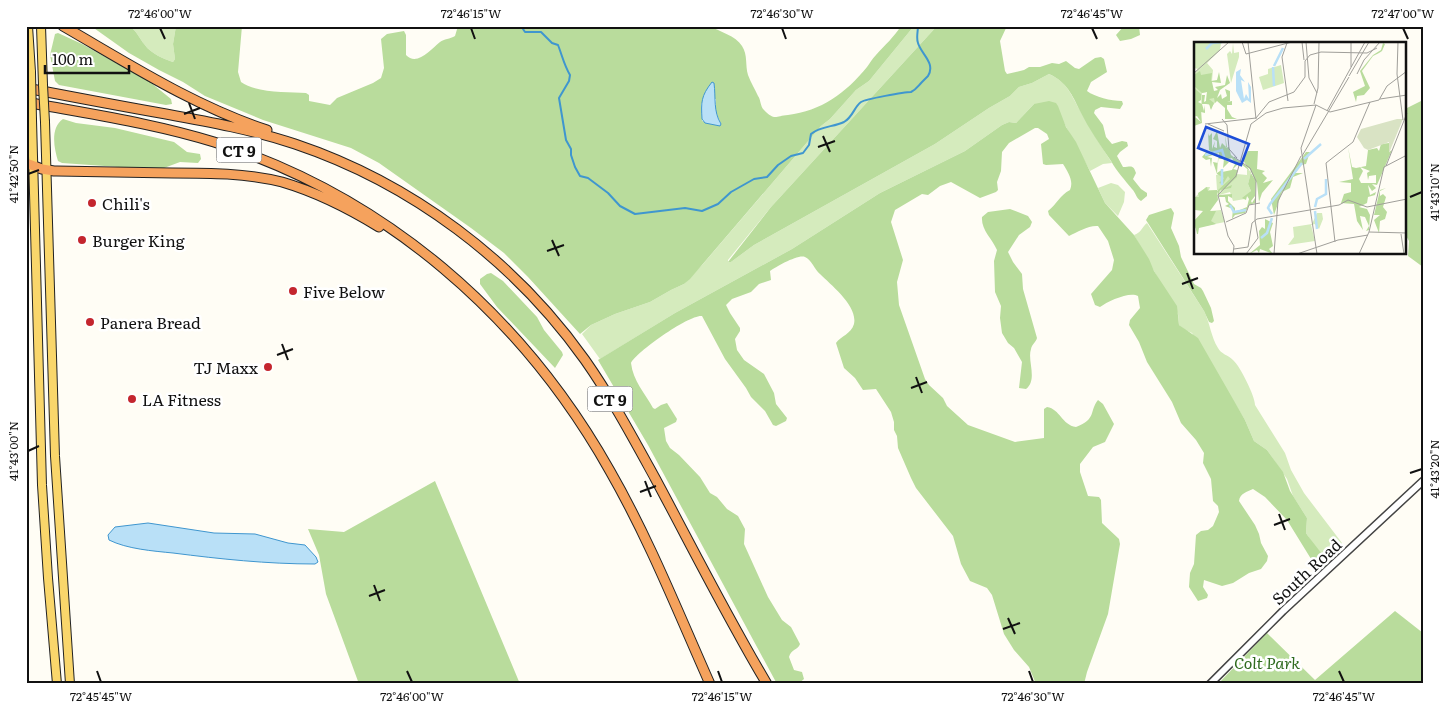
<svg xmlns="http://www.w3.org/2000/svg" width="1449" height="710" viewBox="0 0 1449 710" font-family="Literata,serif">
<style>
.green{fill:#d5ebbd}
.forest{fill:#b9dc9c;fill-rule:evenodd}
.water{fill:#b9e0f7;stroke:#3f96cf}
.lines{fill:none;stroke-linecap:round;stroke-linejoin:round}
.stream{stroke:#3f96cf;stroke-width:2}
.minor-casing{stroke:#444;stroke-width:9}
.major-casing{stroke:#222;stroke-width:10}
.highway-casing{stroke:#222;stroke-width:11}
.minor{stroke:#fff;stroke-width:6}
.major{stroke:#f9d66b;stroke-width:8}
.highway{stroke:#f5a25d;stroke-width:9}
.major-bridge-casing{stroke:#222;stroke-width:10;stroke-linecap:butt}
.major-bridge{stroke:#f9d66b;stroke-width:8}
.ticks{fill:none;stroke:#111;stroke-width:2}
.poi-dot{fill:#c4262e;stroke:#fff;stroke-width:2}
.labels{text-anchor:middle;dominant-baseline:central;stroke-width:5;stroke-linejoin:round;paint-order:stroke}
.shield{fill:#fff;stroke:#585858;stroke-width:1}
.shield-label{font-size:15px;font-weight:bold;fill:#111}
.poi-label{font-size:16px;fill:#111;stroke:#fff;text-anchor:start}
.street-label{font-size:16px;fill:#111;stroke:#fff}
.park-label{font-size:16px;font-style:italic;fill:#2f6b1f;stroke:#fff}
.inset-river{fill:none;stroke:#b9e0f7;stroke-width:2.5}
.inset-road{fill:none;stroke:#a09f9a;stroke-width:1}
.view{fill:#1d4ed8;fill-opacity:0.15;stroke:#1d4ed8;stroke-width:2.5}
.inset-edge{fill:none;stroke:#111;stroke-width:2.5}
.neatline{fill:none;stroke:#111;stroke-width:2}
.ticks-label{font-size:12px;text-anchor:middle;fill:#111}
</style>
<rect width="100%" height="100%" fill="#fffdf5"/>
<path class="green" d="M129,26H176L173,44L175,59L173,62C164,59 150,53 145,45C139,38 137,31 129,26Z
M914,26H937L771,207L728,260V262H731L754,245L935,144L989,108L1010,96L1019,87L1032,83L1049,74C1069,83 1071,96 1081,112C1091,130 1101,146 1112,163L1103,164L1090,171L1064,123L1034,104L1016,123L1009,122L1002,125L965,151L880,193L792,249L675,313L600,359L582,334L591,325L615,314L650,302L671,290L684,284L703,264L821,126L830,119L856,90L869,81Z
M1111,183L1118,185L1125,192L1124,202L1118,216L1105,203L1098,188Z
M1147,223L1204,311C1210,323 1211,337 1218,348C1221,354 1228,355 1233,360C1240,366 1255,396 1255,405L1285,453L1291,470L1304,493L1342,543L1327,560L1314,546L1308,536L1306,533L1307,518L1293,496L1287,479L1267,450L1254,441L1245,420L1192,333L1185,330L1179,325L1178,314L1134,235C1141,233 1142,227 1147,223Z"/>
<path class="forest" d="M91,26H129C137,31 139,38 145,45C150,53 164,59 173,62L175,59L173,44L176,26H242L238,72L241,82C256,93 288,92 306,93L309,95V101L330,105L337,98L373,83L381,78L384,68L381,39L387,34L404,31L406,35V55C417,67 431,49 440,42C444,39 450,39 455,36L458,26H709C719,31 736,36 742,46C748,55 745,65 748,75C751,83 755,89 758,96C761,100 760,106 764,110C775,121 775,116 788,115C821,111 846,93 867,67C870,63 872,59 876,55C885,45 894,37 901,26H914L869,81L856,90L830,119L821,126L690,279L684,284L671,290L650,302L615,314L591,325L580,334L528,277L504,253L471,228L379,163L351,148L263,120L205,96L183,82L159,70L129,53ZM716,99L715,110L721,124L720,125L702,121V119L701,104Z
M937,26H1007L1000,41L1005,71L1007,74L1024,70L1029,67H1040L1052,63L1059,64L1066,61L1075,68L1079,69L1095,58L1101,57L1104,59L1107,72L1091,82L1087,91C1095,97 1111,101 1122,101L1123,104L1120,109L1101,107L1095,110L1094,113L1103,125L1106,137L1112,144L1122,141L1127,142L1128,146L1120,152L1117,156L1123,167C1131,167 1133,164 1136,173L1133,179L1141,189L1147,193V196L1141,201C1136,198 1136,193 1132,189C1125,180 1117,172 1111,161C1100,145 1089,129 1080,111C1072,95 1067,82 1049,74L1032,83L1019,87L1010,96L989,108L935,144L754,245L731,262H728L771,207Z
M1124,26H1139L1140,35L1131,39L1120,41L1116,35Z
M58,33L82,44L150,82L171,99L172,104L166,105L59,85L55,81L50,55L55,34Z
M1423,100V267L1408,256L1409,241L1405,234V109Z
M1049,101L1056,103L1058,106L1066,127L1076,142L1105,203L1134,235L1149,259L1154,271L1177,306L1179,325L1198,338L1245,420L1254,441L1267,450L1283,472L1290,491L1307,518L1306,533L1308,536L1329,563L1320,570L1316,567L1287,520L1265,497L1253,489C1247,492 1240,493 1239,501L1255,525L1259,534L1261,543L1268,556L1267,561L1261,569L1249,573L1233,583L1222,586L1204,580L1203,587L1208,595L1207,598L1198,601L1189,587L1190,573L1194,564L1196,535L1201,531L1208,530L1213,526L1219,512L1218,506L1213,501L1211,479L1203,463L1204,453L1196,440L1181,423L1172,402L1147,362L1139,342L1129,325L1130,320L1140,308L1138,296C1130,291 1108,301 1100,307L1095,305L1091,294L1112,270L1114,260L1108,241L1098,226C1089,225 1077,232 1069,236L1049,215L1048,211C1057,204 1060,195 1070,190C1074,181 1068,172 1063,164L1046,165L1043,164L1041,144L1049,139L1047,134L1038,128H1035L1009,143L1002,152L1001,171L997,182L998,190L996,192L980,198L951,182L940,186L928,195L922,194L895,210L891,222L903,260L897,282L899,305L925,379L929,385L943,398L947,406L968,425L1015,442L1044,438V409L1047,407C1060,409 1062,425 1076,427C1097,419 1089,411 1098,400L1103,404L1114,424L1105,442L1093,447L1080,464V472L1088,496L1099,497L1101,500L1102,523L1119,539L1120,544L1108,614L1087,672L1084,684H1036L1029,667L1014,650L1004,634L992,595L987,588L970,581L961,564L953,536L916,488L911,478L898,448L897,436L894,430V422L891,412L876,389L863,390L855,378L844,368L836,343C841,336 851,334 854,324C858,306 831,285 820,274C815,270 811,259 805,257C798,254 776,267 770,271L771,280L759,284L751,292L732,299L726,305L730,313L740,328V331L735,339L737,350L744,360L764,374L774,393L776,404L787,418L786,421L776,426L773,425L765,411L751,397L746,388L725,359L702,316C690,314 636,352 631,363C633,381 645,393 653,408L655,409L661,405L667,403L677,419L676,422L664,428L666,441L670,448L679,455L700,477L710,493L717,497L727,509L738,516L745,529L744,544L768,597L782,620L791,627L800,644C798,650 791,649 789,657L794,670L802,672L804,679L798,684H777L648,445L598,360L675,313L792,249L880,193L965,151L1002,125L1009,122L1016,123L1034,104Z
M63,119L76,123L115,128L174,142L187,152L200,154L201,159L198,163L180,162L164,168L147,169L62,163L58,161C54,148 50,128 63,119Z
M1171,208L1174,213L1171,228L1179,246L1181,257L1194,284L1201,288L1203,291L1211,308L1214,321L1212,323L1209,322L1204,311L1146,220L1149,215Z
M1010,209L1028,216L1032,222L1030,227L1019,235L1008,252L1013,262L1022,274L1023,289L1037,338C1036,342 1032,344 1031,349C1027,361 1038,379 1026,389L1019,388L1022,362L1014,348L1008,343L1002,333L1000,318L1001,306L995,292L994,261L997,250C992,238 981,230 982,217L988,212Z
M491,273L503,281L537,317L544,330L562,352L563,355L555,368L497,307L480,284V279L487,274Z
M435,481L520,684H359L326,594L319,555L308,529L344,532Z
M1395,611L1423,633V684H1218L1267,633L1315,680Z"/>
<path class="water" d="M712,82L714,83C716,98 713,111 721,124L720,126L705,123L702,119C701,102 701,96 712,82Z
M148,523L214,533L255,534L288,543L305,545L316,557L318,562L315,564C267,564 220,559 173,553C153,551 127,549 109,540L108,535L115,527Z"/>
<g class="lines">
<path class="stream" d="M521,26L525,32H541L552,43L558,45C562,55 564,65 570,75L569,81L559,98L566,140L571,149V155L575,167L580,176L588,178L608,193L620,206L635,214L685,208L702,211L718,204L731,192L754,179L767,177L778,165L791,156L803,153L809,145L811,134C820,126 834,127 844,122C853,117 854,107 861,102C866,99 904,92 911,92C917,89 918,86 922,82C924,80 926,78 928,76C936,63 921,54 918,43C916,38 918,31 918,26"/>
<g class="minor-casing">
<path id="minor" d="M1210,684L1283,611L1423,481"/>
</g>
<g class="major-casing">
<path id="major" d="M28,26L31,72
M41,26L43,85
M32,120L42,485L48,578L57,684
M45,122L55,456L70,684"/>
</g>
<g class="highway-casing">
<path id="highway" d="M63,26C129,64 194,106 267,130
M26,88C73,97 120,106 166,114C210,122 253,130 295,144C411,183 514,260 585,360C611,397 633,438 655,478C692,547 727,617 767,684
M26,102C89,114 153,123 214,142C385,196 522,315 610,471C649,539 678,612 710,684
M26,163L42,169L54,171C93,172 132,172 172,173C209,173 246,173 282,182C316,192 348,208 379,227"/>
</g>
<use href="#minor" class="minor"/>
<use href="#major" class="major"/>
<use href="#highway" class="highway"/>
<g class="major-bridge-casing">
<path id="major-bridge" d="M31,72L32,120
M43,85L45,122"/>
</g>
<use href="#major-bridge" class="major-bridge"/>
</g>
<path class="ticks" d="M160,28L165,39M471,28L475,39M782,28L786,39M1092,28L1097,39M1403,28L1408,39M189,103L195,119M184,114L200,108M823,136L830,152M818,147L835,141M28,174L39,170M1410,197L1422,192M552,240L559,256M547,251L564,245M1187,273L1193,289M1182,284L1198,278M282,344L288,360M277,355L293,349M916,377L922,393M911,388L927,382M28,451L39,446M1410,473L1422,469M645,481L651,497M640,492L656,486M1279,514L1285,530M1274,525L1290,519M374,585L380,601M369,596L385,590M1008,618L1015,634M1003,629L1020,623M97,671L101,682M407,671L412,682M718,671L722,682M1029,671L1033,682M1339,671L1344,682"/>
<g class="poi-dot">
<circle cx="92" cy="203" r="5"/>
<circle cx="82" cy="240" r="5"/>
<circle cx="293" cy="291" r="5"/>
<circle cx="90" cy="322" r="5"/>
<circle cx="268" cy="367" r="5"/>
<circle cx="132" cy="399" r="5"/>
</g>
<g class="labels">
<g class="shield">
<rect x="216.5" y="137.5" width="45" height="25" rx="4"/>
<rect x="587.5" y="386.5" width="45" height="25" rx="4"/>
</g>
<g class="shield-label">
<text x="239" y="150">CT 9</text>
<text x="610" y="399">CT 9</text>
</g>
<g class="poi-label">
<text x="102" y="203">Chili's</text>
<text x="92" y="240">Burger King</text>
<text x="303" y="291">Five Below</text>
<text x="100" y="322">Panera Bread</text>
<text x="258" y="367" text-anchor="end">TJ Maxx</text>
<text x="142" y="399">LA Fitness</text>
</g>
<g class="street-label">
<text transform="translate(1306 571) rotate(-43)">South Road</text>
</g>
<g class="park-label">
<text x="1267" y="662">Colt Park</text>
</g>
</g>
<g transform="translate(1194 42)">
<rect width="212" height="212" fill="#fffdf5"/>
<path d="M0,0L27,1L26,8L13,21L19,28L17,50L24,57L16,67V63L12,62L13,50L8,51V81L7,52L0,53V31L4,27L0,26ZM39,1L40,11L45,10V15L37,41L33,12L36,9L38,12ZM87,23L90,41L69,48L65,35L74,32V27ZM53,127L57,130L54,142L57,149L51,157L39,159L36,150L25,153L27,149L23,148L22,133L44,129L43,132L53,133ZM12,145H16L15,148H23L16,169L27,168L31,180L1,186L0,179L9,170L8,163L1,164L0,156ZM123,171H128L129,177L125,187L121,182L117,183L121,199L94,203L100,195L99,185L118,182Z" fill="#d5ebbd"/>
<path d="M189,1L191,2L188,9L185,11L179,14L168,29L176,46L170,53L163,54L162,60L159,50L171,44L166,29L179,13L187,8ZM6,29L7,33L18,31L17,39L23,38L25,30L27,41L18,40L20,49L24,48L21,45L31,43L33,33L36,41L26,48L23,56L27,52L28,57L33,54L31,47L36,49V59L33,60L38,59V63H33V67L38,75L43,77H31V66L23,59L21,61L20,56L15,57L20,61L17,68L15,62H8L10,69L11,63V71L7,70L8,81L0,84L1,75L7,80L3,74L0,75V46L7,52V58L4,60L8,62V53H11L10,60L12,59L13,50L8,51L0,44V33ZM23,89L26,106L28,101L32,105L31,92L33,105L31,106L35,105L37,113L46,120L39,127L43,128V135L31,146L38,143L37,146L26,148L25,153L38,152V156L34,154V159L41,166V170L53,165L55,157L53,154L52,158L48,156L57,149L54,142L57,130L47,122V120L56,127L62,140L61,154L57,159L58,161L61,156V161L55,163L51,171L41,173L38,177L39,167L31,164L35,162L32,160L31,155H25L23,149L36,137L34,134L29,142L25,141L30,136L23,132L19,120L24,121L25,111L13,115L18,116L17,125L16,117L12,118L8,115L13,109L14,113L18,110L15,108L14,91L15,94L18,91V107L21,99L20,105L23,106V99L19,97ZM38,116L41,122L38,128L28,130L29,127L23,131L24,117H30L29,126L35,120L31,118ZM195,101V110L198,108L183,143L178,142L182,146L178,149L174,143L176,153L182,150L181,153L174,155L173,161L165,165L173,167L176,173L175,188L172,189L175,184L171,175L166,174L169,188L163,179L160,162L147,161L150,152L157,150V141L145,140L159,137L154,105L158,125L162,126L172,124L174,108L183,106L185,109L187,102ZM166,125L176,129L173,131L174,138L175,134L182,133V141H167L165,137L169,129ZM54,109H64L63,127L71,129L68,131L73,136L69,141L79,138L68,151L65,160L63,141L49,118ZM112,110H116L112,122L107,123L101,131H109L99,135L96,146L88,150L80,173L77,157ZM13,145L14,149L23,148L24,158L16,169H22L17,179L22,182L5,186L4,192H3L0,179L9,169L1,168L0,155H5L4,151ZM192,146L186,149V154L189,152L192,155L189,165L193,170L191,177L186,179L185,191L180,178L186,173H180L186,148ZM71,177L79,181L76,190L79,204L75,207L79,212L66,207L65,211L63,208L55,212L66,203L65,189L68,185L71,187Z" fill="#b9dc9c" fill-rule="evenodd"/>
<path d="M203,77H209L195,111V100L174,108L170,106L163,95L167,87Z" fill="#d9e3c4"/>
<path d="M47,27L46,33L51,40L47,38L50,57L52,52L55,57L54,40L57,45V61L53,58L48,61L42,49V30Z" fill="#b9e0f7"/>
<path class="inset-river" d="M12,7L18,1L28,0M80,24L89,6M79,25L80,44M11,113L28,108L31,118M110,117L127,102M28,143V127M36,163L40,170L52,168M121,165L123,157L132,152V137M121,169L123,187M78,172L74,166L76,162L108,121M67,196L73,191L78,176"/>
<path class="inset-road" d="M48,0L52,12L98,0M54,0L62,77M108,0L110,18M112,0L115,36L123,51M204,0L203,32L209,78M93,1L88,15L94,59M157,25V0M0,31L35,0M163,32L170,18L186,0M155,34L175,0M186,57L213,53M120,62L124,46L125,0M122,63L107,106L123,212M122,63L136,70L185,58L193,44L213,29M133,69L171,0M28,77L33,83L35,107L43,116M11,82L62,76L75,60L100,50L111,35V19L116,13L127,10L173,11L183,6M14,82L30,89M108,114L155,35M40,115L56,126L62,139L61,178L64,196L52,212M192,124L213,71M32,180L52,171L55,163L66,161M175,190L213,191M207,192L210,212M141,200L132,121L159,100L176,60M40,207L54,205L58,181L63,177L145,163L154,158L173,165L213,157M39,212L40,204L34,194L24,153L42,134L57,82L72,71L89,66L122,63M80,212L84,159L107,114M103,212L144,198L174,193M165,212L175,190L190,125L213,113"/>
<path class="view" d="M12,85L55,102L47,123L4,106Z"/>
<rect width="212" height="212" class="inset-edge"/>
</g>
<rect width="1449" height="710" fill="none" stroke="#ffffff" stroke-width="55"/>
<path d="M45 65v8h84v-8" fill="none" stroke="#111111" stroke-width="2.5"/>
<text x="52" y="65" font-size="15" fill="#111111" stroke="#ffffff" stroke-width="4" paint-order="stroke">100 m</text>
<rect x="28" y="28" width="1394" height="654" class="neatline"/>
<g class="ticks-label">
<text x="160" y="18">72°46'00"W</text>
<text x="471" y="18">72°46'15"W</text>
<text x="782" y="18">72°46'30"W</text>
<text x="1092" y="18">72°46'45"W</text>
<text x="1403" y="18">72°47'00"W</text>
<text transform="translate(14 174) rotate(-90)" y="4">41°42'50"N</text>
<text transform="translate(1435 192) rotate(-90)" y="4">41°43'10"N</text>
<text transform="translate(14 451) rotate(-90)" y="4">41°43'00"N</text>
<text transform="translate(1435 469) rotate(-90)" y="4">41°43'20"N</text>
<text x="101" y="701">72°45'45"W</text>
<text x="412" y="701">72°46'00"W</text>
<text x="722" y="701">72°46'15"W</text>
<text x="1033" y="701">72°46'30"W</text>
<text x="1344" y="701">72°46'45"W</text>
</g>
</svg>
